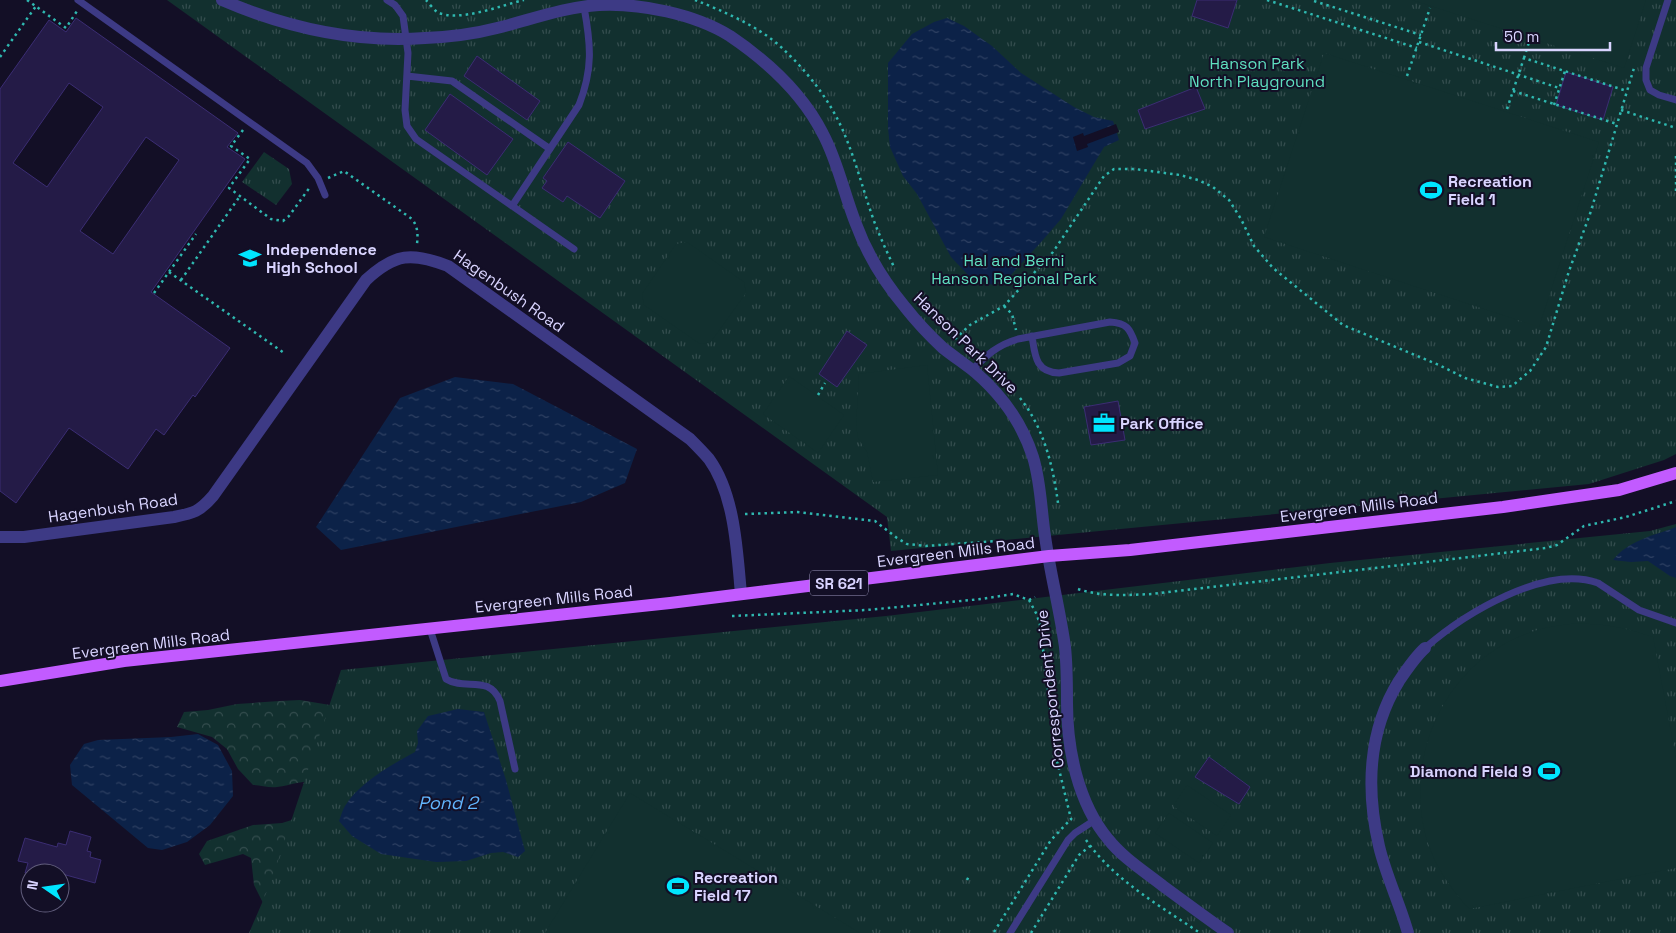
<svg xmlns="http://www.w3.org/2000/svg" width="1676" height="933" viewBox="0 0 1676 933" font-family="'Space Grotesk',sans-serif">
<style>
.forest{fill:url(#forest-crowns)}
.park{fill:url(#park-tufts)}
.garden{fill:#12302f}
.water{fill:url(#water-ripples)}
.pier{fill:#130f26}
.building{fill:#241b47;stroke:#3b2d73;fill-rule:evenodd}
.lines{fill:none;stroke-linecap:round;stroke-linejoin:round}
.path{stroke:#2fb8b0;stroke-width:2.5;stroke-dasharray:2.5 4;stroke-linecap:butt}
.service{stroke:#3d3a85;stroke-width:7}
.minor{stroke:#3d3a85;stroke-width:12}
.primary{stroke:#c25bff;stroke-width:12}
.labels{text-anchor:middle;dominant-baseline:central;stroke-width:4;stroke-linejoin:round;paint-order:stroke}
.shield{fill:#130f26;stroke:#9e99be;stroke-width:1}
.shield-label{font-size:15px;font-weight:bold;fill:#d9d4ff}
.park-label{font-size:16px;fill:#5fe0c0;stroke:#130f26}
.poi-label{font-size:16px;font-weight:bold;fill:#d9d4ff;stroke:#130f26;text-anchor:start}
.street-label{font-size:16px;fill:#d9d4ff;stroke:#130f26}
.water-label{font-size:18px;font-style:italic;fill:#62b6ff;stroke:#130f26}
</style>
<defs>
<pattern id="forest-crowns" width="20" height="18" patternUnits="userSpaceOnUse" patternTransform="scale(1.25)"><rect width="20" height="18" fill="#12302f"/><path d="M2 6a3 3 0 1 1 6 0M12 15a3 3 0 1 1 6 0" fill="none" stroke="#344d4e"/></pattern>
<pattern id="park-tufts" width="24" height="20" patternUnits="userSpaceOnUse" patternTransform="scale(1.25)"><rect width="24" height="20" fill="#12302f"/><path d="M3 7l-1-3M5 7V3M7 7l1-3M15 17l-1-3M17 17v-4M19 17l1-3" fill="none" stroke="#344d4e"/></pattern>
<pattern id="water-ripples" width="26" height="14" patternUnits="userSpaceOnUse" patternTransform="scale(1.25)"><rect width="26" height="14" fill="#0c2248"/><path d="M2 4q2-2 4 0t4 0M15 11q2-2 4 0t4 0" fill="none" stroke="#2f4163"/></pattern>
</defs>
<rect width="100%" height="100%" fill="#130f26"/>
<path class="forest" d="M432,688L442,691L450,699L451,706L445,712L428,716L417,731L418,743L415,752C391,764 359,783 345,806C342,811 341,816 339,821L353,836L381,854L436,862L466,861L491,853L503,852L518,857L522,862C510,885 490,905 465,913C444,920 422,923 402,933H263L266,921L263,903L254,885L251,858L243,854L205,865L199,854L207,841L253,825L282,823L311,814L333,796L328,782C309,778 296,784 277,787C269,788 260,785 253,785L238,769L227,749L212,737L177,727L184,712L208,710L237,704L279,701L300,700L330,705L351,704L377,701L416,693Z"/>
<path class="park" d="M167,0H1676V454L1664,460L1589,484L891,551L887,517Z
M264,152L289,169L292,184L276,205L242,182Z
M1676,524V933H249L271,882L341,670L886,616L1330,563L1650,531Z"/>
<path class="garden" d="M1412,0H1646L1624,68Z
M1324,53L1599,142L1539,327L1264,237Z
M687,242L744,282L746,293L710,343L700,344L644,305L642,294L676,244Z
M927,365L938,475L873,482L867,452L858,438L856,426L859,374Z
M789,376L844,415L818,453L763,414Z
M1570,624C1604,623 1621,627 1653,637L1676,758V868L1469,909C1450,888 1434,865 1426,837C1404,756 1445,664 1526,634C1540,628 1555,626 1570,624Z
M1187,785L1231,815L1217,836L1173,806Z
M630,793L860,933H545Z
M1169,813L1213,843L1199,863L1155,833Z"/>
<path class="water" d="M947,18L964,26L992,46L1021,73L1074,107L1094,117L1113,121L1119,140L1104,147L1061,219L1042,241L1009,277L993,285L970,277L951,257L917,194L903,176L890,147L888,128V63L912,34L934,22Z
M455,377L513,384L637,449L625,483L581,502L341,550L316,527L400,398Z
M1676,527V578L1670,576L1648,561L1631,562L1613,560C1629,540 1653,536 1676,527Z
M458,709L484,712L506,780L525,851L518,857L503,852L491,853L466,861L436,862L381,854L352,836L339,821C341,816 342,811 345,806C359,783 391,765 415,752L418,743L417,731L428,716Z
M198,734L218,745L232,771L233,796L210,825L187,842L162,850L148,848L72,785L70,765L84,744L98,740L171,737Z"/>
<path class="pier" d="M1116,124L1119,132L1087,144L1088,147L1077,151L1073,137L1083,133L1084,136Z"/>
<path class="building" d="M1197,0H1237L1228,28L1192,16Z
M76,18L238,133L227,147L245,159L151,292L230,348L195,397L193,395L164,435L156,429L128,469L69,428L16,503L0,491V89L49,20L66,32ZM69,83L103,107L47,187L13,163ZM146,137L179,160L113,254L80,231Z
M477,56L540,101L527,120L464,76Z
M1566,72L1613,87L1603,120L1556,105Z
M1196,87L1205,109L1145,129L1138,110Z
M450,94L513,139L487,175L425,130Z
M568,142L625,181L600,218L567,196L563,202L542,188L547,181L543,178Z
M847,331L867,345L837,387L819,374Z
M1118,401L1125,440L1091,445L1084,407Z
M1209,757L1250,787L1239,804L1195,777Z
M70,831L91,837L87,851L91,852L90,857L101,860L95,883L44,869L42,873H25L28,863L18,861L25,838L57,847L58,843L66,845Z"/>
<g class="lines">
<path class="path" d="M27,0L66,28L77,11
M426,0C429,3 433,9 437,12C458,23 502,5 524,0
M695,0C723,11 760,27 782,48C809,73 833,104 846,138C857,165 864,193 874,221C880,237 887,252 894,267
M1267,0L1417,48
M1314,1L1421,35
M1419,42L1559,88
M0,57L36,6
M1524,58L1530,39
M1407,76L1430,8
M1513,91L1617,124
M1554,105L1565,71
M1507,109L1524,58L1627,91
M1621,110L1676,128
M243,130L231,146L250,159L229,188L271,219L283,221L289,216L310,187
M1676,156V192
M328,178L344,171L412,219C418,227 418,234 417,244
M169,272L284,353
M181,280L240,196
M154,293L196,234
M1004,306L1012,314L1016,330
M955,339L970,325L1004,306L1053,252L1104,176L1114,169H1135L1180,175L1198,180L1213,187L1229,200L1241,219L1254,246L1273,268L1343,325L1439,365L1465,378L1498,387L1512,386L1530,371L1546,347L1569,271L1590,214L1634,68
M818,395L825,383
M1020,398C1044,428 1053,466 1058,503
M745,514L797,512L875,521L897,538L907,544L926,546L996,541L1010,546
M1078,589C1102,597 1128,595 1152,594L1546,548L1557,545L1584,526L1626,517L1676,501
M1029,600L1037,615L1040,625L1053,730
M732,616L867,610L981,599L1013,594L1029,600L1035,597
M1057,761L1071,819L1074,821
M1086,840C1115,881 1159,905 1200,933
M967,880L969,876
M994,932L1051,840L1071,819
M1031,933L1079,855L1090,846"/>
<path class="service" d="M78,0L307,163L318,178L325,195
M387,0L395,5L403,16L408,53L405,110L407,126L416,139L574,249
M1668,0L1646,68V80L1650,90L1659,95L1676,100
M407,76L452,81L550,149
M512,206L579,105C593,69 591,45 584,7
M972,370C987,355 997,345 1018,339L1110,322C1127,323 1130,329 1135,343L1130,356L1118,363L1059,373C1035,372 1035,355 1032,336
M430,629L446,679C465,691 489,674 500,701L515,769
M1425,648C1464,614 1545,564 1598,583L1639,610L1676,623
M1010,933L1068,840L1075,833L1095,820"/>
<path class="minor" d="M222,0C287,28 355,43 425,38C449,37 474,34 497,28C530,20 564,7 599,5C640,3 695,14 730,36C767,61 803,94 823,134C838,162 844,194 856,224C867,254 885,283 905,307C916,321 929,335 943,348C953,356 965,364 975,372C1003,396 1022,423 1033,457C1041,483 1041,510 1045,536C1050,573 1060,610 1065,647C1067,666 1067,684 1067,703C1067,749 1078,803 1108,839C1123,858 1144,871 1163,886C1185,902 1206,918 1228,933
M0,537H24L174,517C194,513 199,512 213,496L366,280C395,253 412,252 448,266L690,439C696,445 703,452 709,459C735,495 737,551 741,594
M1408,933C1400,904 1386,876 1379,846C1366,790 1368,731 1399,681C1407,669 1415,657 1425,648"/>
<path class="primary" d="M0,681L124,661L670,603L1049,556L1130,550L1503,507L1619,490L1676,473"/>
</g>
<defs>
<g id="stadium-bare" transform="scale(1.725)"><path d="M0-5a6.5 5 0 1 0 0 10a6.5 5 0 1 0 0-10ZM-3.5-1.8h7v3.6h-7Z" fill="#00e5ff" stroke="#130f26" stroke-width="2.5" paint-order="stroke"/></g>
<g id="school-bare" transform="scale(1.725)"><path d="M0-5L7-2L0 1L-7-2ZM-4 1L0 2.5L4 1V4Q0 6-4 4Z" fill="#00e5ff" stroke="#130f26" stroke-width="2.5" paint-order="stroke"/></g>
<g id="office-bare" transform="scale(1.725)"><path d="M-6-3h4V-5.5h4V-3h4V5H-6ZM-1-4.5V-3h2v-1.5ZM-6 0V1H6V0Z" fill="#00e5ff" stroke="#130f26" stroke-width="2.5" paint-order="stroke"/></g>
</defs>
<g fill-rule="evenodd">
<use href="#stadium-bare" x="1431" y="190"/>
<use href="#school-bare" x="250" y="258"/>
<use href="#office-bare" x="1104" y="423"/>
<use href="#stadium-bare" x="1549" y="771"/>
<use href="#stadium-bare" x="678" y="886"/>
</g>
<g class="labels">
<rect class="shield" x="810" y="570.5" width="58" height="25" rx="4"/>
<g class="shield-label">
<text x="839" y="583">SR 621</text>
</g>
<g class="park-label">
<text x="1257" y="63">Hanson Park<tspan x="1257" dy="18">North Playground</tspan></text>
<text x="1014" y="260">Hal and Berni<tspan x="1014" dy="18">Hanson Regional Park</tspan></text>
</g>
<g class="poi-label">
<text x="1448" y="181">Recreation<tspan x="1448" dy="18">Field 1</tspan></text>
<text x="266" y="249">Independence<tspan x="266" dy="18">High School</tspan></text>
<text x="1120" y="423">Park Office</text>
<text x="1532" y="771" text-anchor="end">Diamond Field 9</text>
<text x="694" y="877">Recreation<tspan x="694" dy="18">Field 17</tspan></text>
</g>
<g class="street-label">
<text transform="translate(509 291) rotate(35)">Hagenbush Road</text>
<text transform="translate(966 343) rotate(44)">Hanson Park Drive</text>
<text transform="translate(1359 507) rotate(-7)">Evergreen Mills Road</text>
<text transform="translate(113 508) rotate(-8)">Hagenbush Road</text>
<text transform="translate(956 552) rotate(-7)">Evergreen Mills Road</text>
<text transform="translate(554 599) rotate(-6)">Evergreen Mills Road</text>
<text transform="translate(151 644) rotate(-7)">Evergreen Mills Road</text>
<text transform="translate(1050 689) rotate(-96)">Correspondent Drive</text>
</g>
<g class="water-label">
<text x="448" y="802">Pond 2</text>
</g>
</g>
<g transform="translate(45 888) rotate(283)"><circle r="24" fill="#130f26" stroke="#625e7d"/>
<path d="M0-4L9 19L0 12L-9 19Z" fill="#00e5ff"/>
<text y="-8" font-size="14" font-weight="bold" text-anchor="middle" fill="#d9d4ff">N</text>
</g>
<path d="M1496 42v8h114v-8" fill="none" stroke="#d9d4ff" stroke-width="2.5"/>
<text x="1504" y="42" font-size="15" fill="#d9d4ff" stroke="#130f26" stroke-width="4" paint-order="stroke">50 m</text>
</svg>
